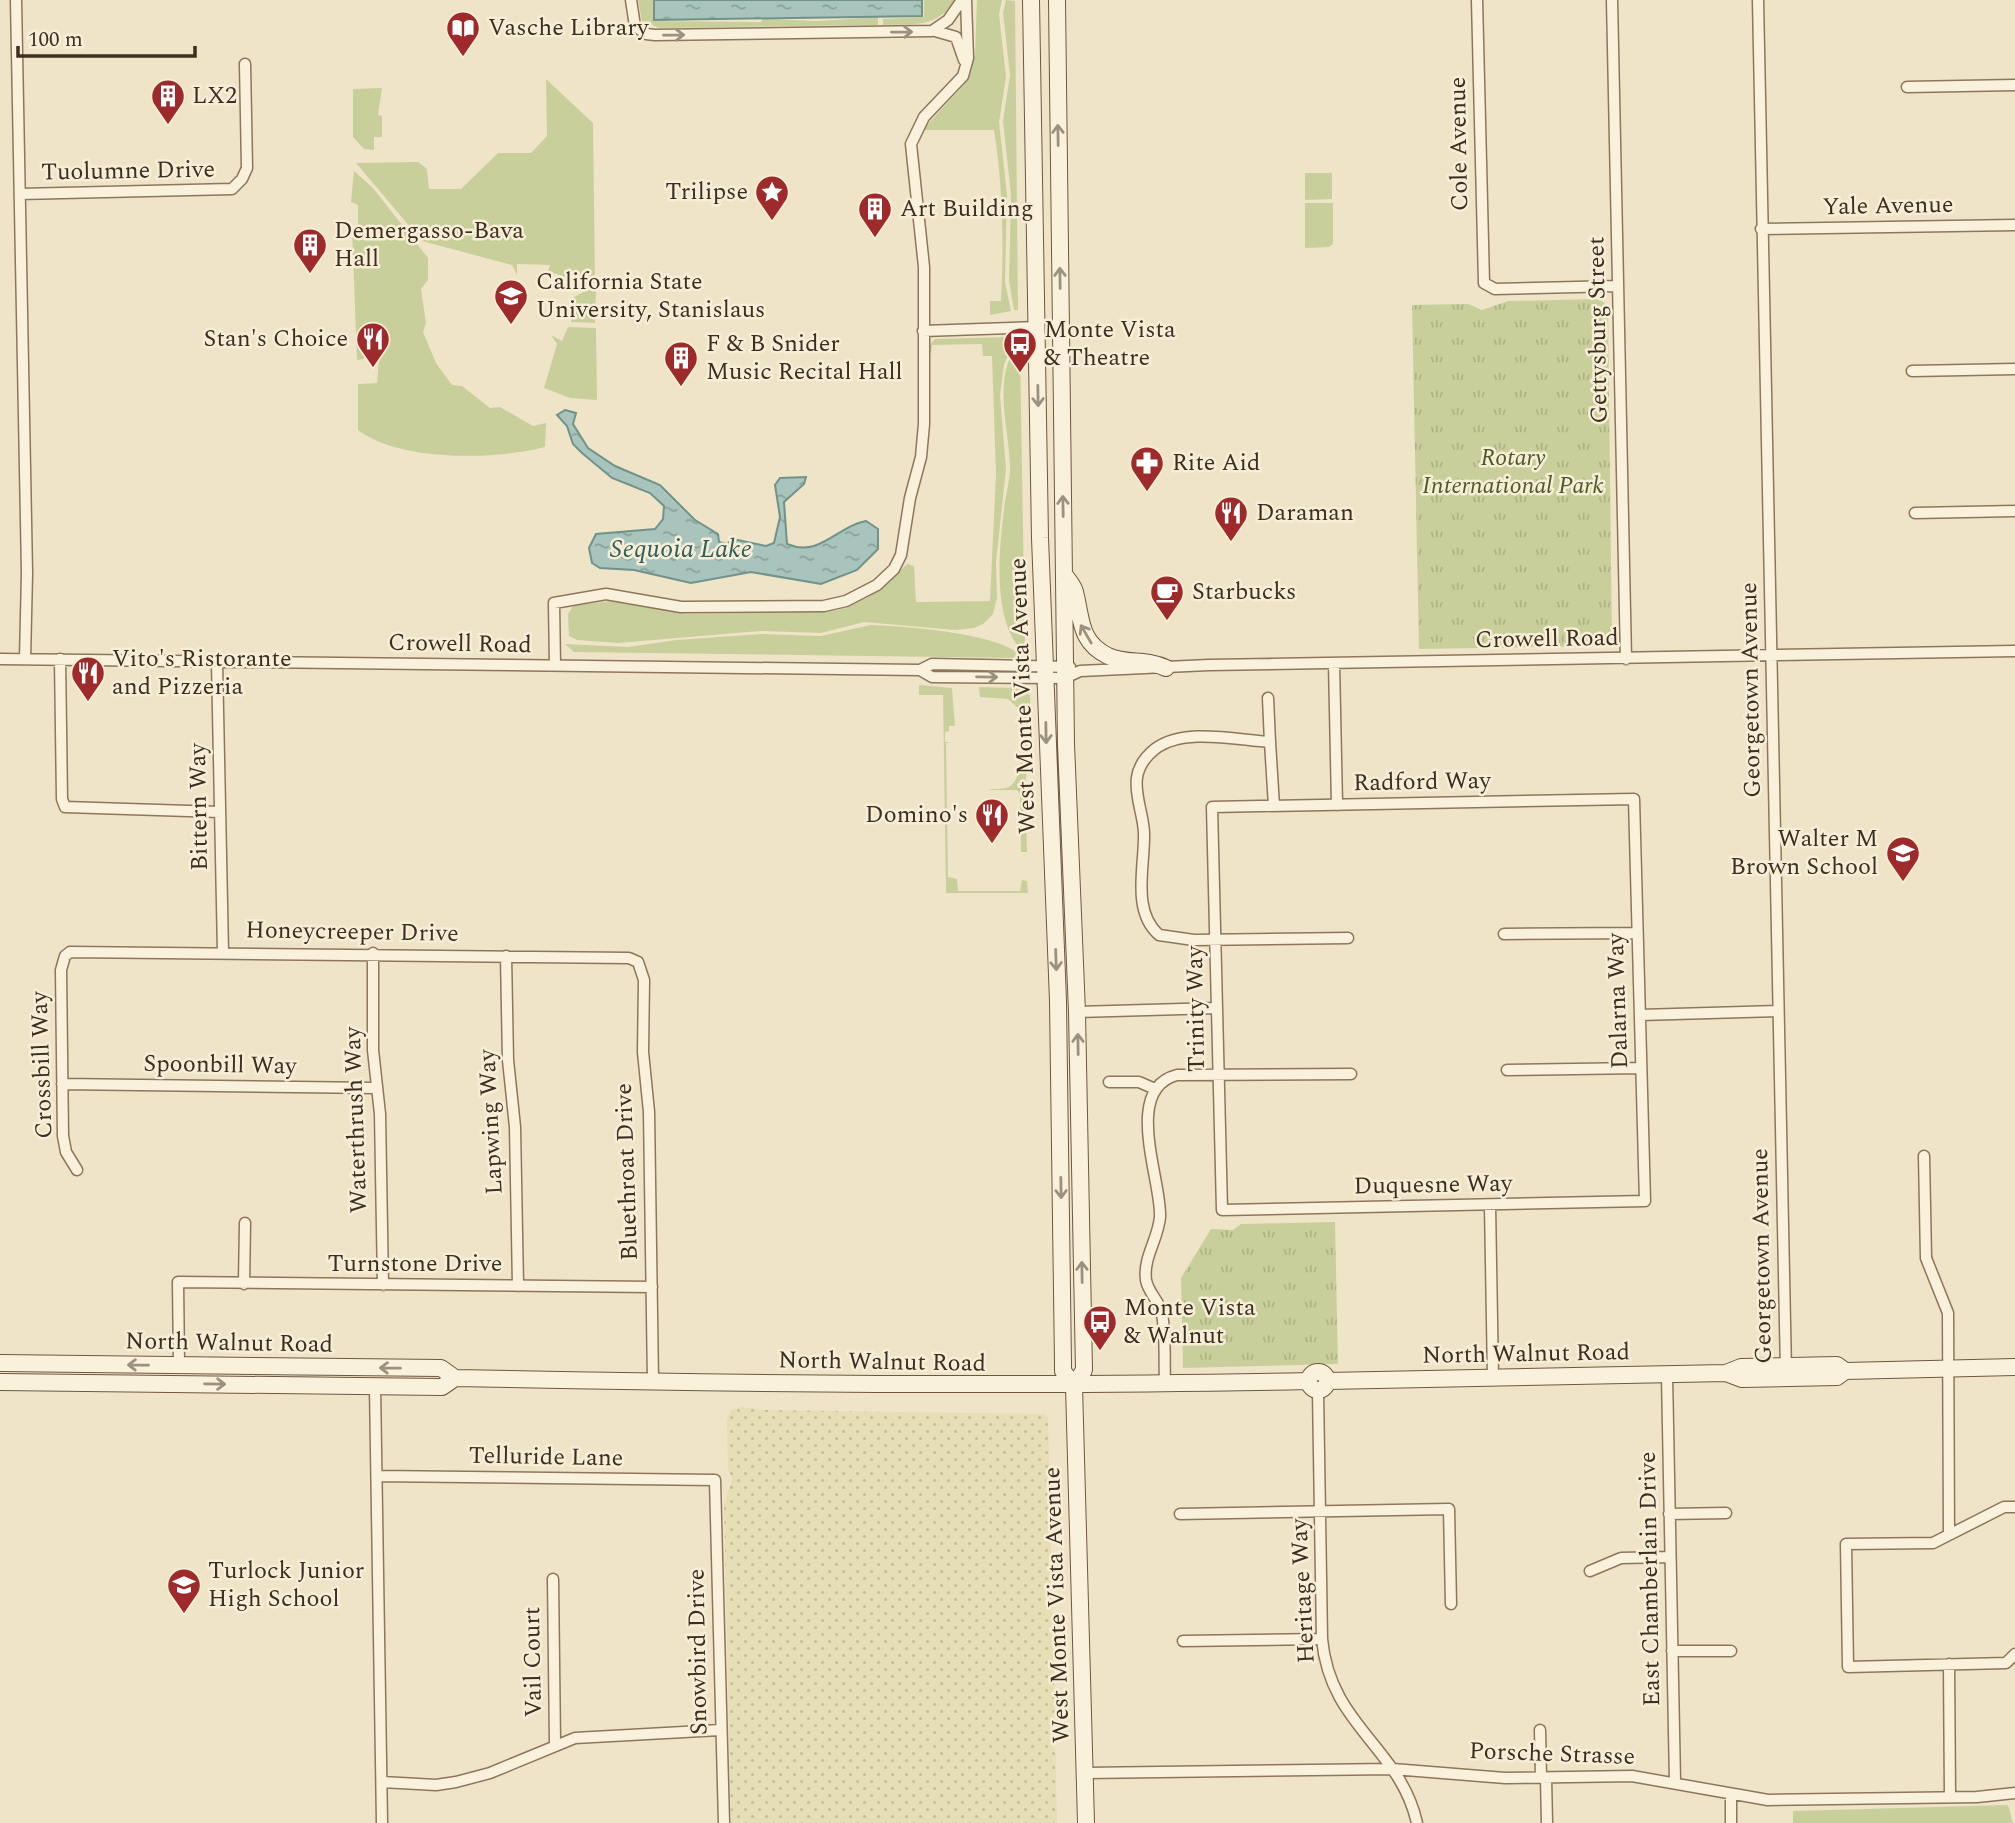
<svg xmlns="http://www.w3.org/2000/svg" width="2015" height="1823" viewBox="0 0 2015 1823" font-family="Spectral,serif">
<style>
.farmland{fill:url(#farmland-dots)}
.grass{fill:#c9cf9b}
.park{fill:url(#park-tufts)}
.water{fill:url(#water-ripples);stroke:#6f938a;stroke-width:2}
.lines{fill:none;stroke-linecap:round;stroke-linejoin:round}
.street-casing{stroke:#8d765c;stroke-width:13}
.secondary-casing{stroke:#6f573f;stroke-width:18}
.street{stroke:#faf1dc;stroke-width:10}
.secondary{stroke:#faf1dc;stroke-width:16}
.oneway{stroke:#9c907e}
.labels{text-anchor:middle;dominant-baseline:central;stroke-width:5;stroke-linejoin:round;paint-order:stroke}
.poi-label{font-size:24px;fill:#3d2e20;stroke:#f7eed8;text-anchor:start}
.street-label{font-size:24px;fill:#3d2e20;stroke:#f7eed8}
.park-label{font-size:24px;font-style:italic;fill:#4d5a26;stroke:#f7eed8}
.water-label{font-size:26px;font-style:italic;fill:#2f5d5a;stroke:#f7eed8}
</style>
<defs>
<pattern id="farmland-dots" width="8" height="8" patternUnits="userSpaceOnUse" patternTransform="scale(1.75)"><rect width="8" height="8" fill="#e6deb5"/><path d="M2 2h.1M6 6h.1" fill="none" stroke="#c6bf9b" stroke-width="1.8" stroke-linecap="round"/></pattern>
<pattern id="park-tufts" width="24" height="20" patternUnits="userSpaceOnUse" patternTransform="scale(1.75)"><rect width="24" height="20" fill="#c9cf9b"/><path d="M3 7l-1-3M5 7V3M7 7l1-3M15 17l-1-3M17 17v-4M19 17l1-3" fill="none" stroke="#aeb285"/></pattern>
<pattern id="water-ripples" width="26" height="14" patternUnits="userSpaceOnUse" patternTransform="scale(1.75)"><rect width="26" height="14" fill="#a9c4bc"/><path d="M2 4q2-2 4 0t4 0M15 11q2-2 4 0t4 0" fill="none" stroke="#8ba098"/></pattern>
</defs>
<rect width="100%" height="100%" fill="#f0e4c8"/>
<path class="farmland" d="M742,1407L766,1410L1044,1414L1048,1417L1057,1823H731L724,1505L732,1478L728,1469L727,1419L731,1410Z"/>
<path class="grass" d="M638,0H653V21L761,22L762,19L819,21L878,17V25L659,28L642,21Z
M924,0H955C938,28 913,24 883,25V19L924,17Z
M977,0H1002L999,14L1006,77L999,122L1007,195L1005,282L1011,311L990,315V301H1001C1004,243 1003,188 994,130H922L965,84L972,57L975,56Z
M1006,0L1015,1L1018,310H1014L1009,281L1011,195L1003,121L1010,75L1003,13Z
M546,79L593,123L595,282L586,286L578,270L565,277L548,271L550,265L517,264V275L512,265L422,241L356,163L418,162L427,169L429,189H461L498,153H531L547,136Z
M382,88L378,115L382,116V137H374V150L364,149L353,137V89Z
M354,171L373,188L428,258V280L421,289L426,323L423,332L436,363L452,385L462,386L490,408L500,407L533,426L546,423L545,447C496,460 400,462 358,430V384L377,383L379,359L365,356L364,359L357,360L352,229L358,225V205L351,202Z
M1305,173H1332V199L1305,200Z
M1305,203H1333V244L1329,247L1305,248Z
M593,287L596,289L595,323L571,322L574,297Z
M568,327L596,328L597,400L570,398L544,388L557,344L551,335L562,341Z
M1010,337L1012,344L1004,365L1000,395L1006,469L996,562L997,598L993,614L983,624L974,628L955,630L864,622L821,633L760,631L618,643L577,640L569,636L568,614L573,606L618,600L685,614L827,612L846,608L867,598L885,586L907,564L914,566L916,602L990,601L996,474L992,356H983L982,344L932,345L931,354L928,347L935,339Z
M1015,346L1020,349L1025,648L1022,651C992,620 999,550 1004,510C1005,496 1010,482 1010,467C1009,425 993,387 1015,346Z
M871,625C904,626 995,633 1019,654L1014,658L574,652L565,644L628,647L676,640L761,634L821,636Z
M919,685L952,688L955,726H949V731L945,732V742H952L946,743L948,877L957,879L958,891H1020L1022,880L1027,881L1028,893H946L943,695H919Z
M979,687L1021,688L1030,695L1031,746L1025,785L1027,852H1021L1020,794L1017,790H988C993,788 1002,790 1009,787C1026,777 1023,726 1020,710L1008,699L980,697Z
M2008,1805L2013,1823H1793V1811Z"/>
<path class="park" d="M1596,299L1604,302L1608,312L1612,640L1600,646L1419,649L1412,305L1468,304L1482,310L1508,301Z
M1335,1222L1338,1364L1183,1368L1181,1278L1211,1229L1233,1230L1241,1224Z"/>
<path class="water" d="M654,0H922V16L654,20Z
M565,410L576,413L573,424L588,448L615,466L660,485L695,520L718,534L719,542L727,544L733,539L766,546L774,543L780,517L775,485L780,478L806,477L804,484L784,502L787,544C820,558 837,526 866,521L878,529V549L857,570L821,584L751,572L691,583L634,570L600,568L592,563L589,548L596,534L655,529L663,519L664,506L650,493L612,478L582,453L573,444L567,426L557,415Z"/>
<g class="lines">
<g class="street-casing">
<path id="street" d="M16,0L27,573L25,659
M631,0L635,26L646,34L655,35L932,31L948,20L962,0
M1477,0L1484,283L1495,289L1618,286
M1612,0L1626,659
M1758,0L1786,1372
M935,31L956,37L964,60
M1907,87L2015,85
M20,194L232,189L242,179L247,168L245,64
M1761,229L2015,225
M923,331L1037,327
M1912,371L2015,369
M1915,513L2015,511
M0,659L920,670L932,664L1070,667
M60,659L62,799L65,807L220,812
M217,662L223,952
M1334,663L1337,805
M555,666L554,603L606,594L681,607L824,606L846,601L877,585L894,569L901,555L910,498L921,457L924,424V267L911,144L924,117L963,76L968,58L966,0
M920,670L932,677L1065,678L1080,671L1209,665L2015,651
M1268,698L1270,742
M1634,799L1645,1201L1222,1210L1212,807Z
M1274,806L1270,742C1236,740 1184,727 1155,749C1122,775 1143,804 1144,833C1145,865 1131,911 1159,935L1194,940L1348,938
M1504,934L1637,933
M373,953V1050L380,1114L383,1285
M506,956L508,1060L515,1127L518,1286
M1077,1012L1217,1008
M1640,1015L1778,1011
M1507,1070L1641,1068
M1109,1082H1139L1155,1089
M62,1084L377,1088
M1924,1156L1926,1258L1948,1313L1949,1535
M77,1170L66,1152L63,1136L61,970L65,956L70,952L629,958L638,962L644,980L643,1052L649,1112L653,1382
M1490,1205L1493,1378
M244,1284L245,1223
M179,1365L178,1282L652,1287
M1667,1375L1675,1782
M1165,1384C1164,1361 1166,1336 1162,1314C1160,1301 1148,1293 1146,1280C1143,1257 1158,1240 1160,1217C1162,1181 1122,1089 1177,1075L1351,1074
M375,1387L382,1823
M1318,1391L1322,1639C1330,1726 1400,1747 1417,1823
M377,1476L715,1480L724,1823
M2015,1507H2004L1933,1543L1846,1544L1848,1667L2006,1663L2015,1654
M1180,1514L1449,1509L1451,1604
M1669,1514L1726,1513
M1590,1571L1621,1558L1670,1557
M553,1579L555,1744
M1183,1641L1322,1639
M1672,1651H1731
M1949,1664L1950,1797
M1540,1730L1541,1778
M1085,1773L1393,1769L1505,1778L1632,1776L1768,1800L1977,1797L2015,1793
M1546,1778L1547,1823
M382,1782L436,1785L456,1782L490,1773L575,1738L720,1730
M1731,1795V1823"/>
</g>
<g class="secondary-casing">
<path id="secondary" d="M1031,0L1040,538L1058,1001L1063,1364V1371L1074,1386
M1057,0L1066,744L1077,1012L1084,1370L1074,1386L1086,1823
M1064,574C1068,580 1074,586 1075,592C1082,619 1079,642 1108,656C1128,665 1145,658 1166,668
M0,1363L441,1368L455,1378C740,1384 1024,1387 1309,1381
M1309 1381a9 9 0 1 1 18 0a9 9 0 1 1-18 0Z
M1726,1373L1741,1367L1837,1365L1845,1371
M1327,1381L1726,1373L1742,1379L1837,1377L1845,1371L2015,1367
M0,1382L442,1387L455,1378"/>
</g>
<use href="#street" class="street"/>
<use href="#secondary" class="secondary"/>
</g>
<defs><path id="oneway-shaft" d="M-6 0H5M1.5-3L5.5 0L1.5 3" fill="none" stroke-width="1.6" stroke-linecap="round" stroke-linejoin="round" transform="scale(1.75)"/></defs>
<g class="oneway">
<use href="#oneway-shaft" transform="translate(902 32) rotate(-1)"/>
<use href="#oneway-shaft" transform="translate(674 35) rotate(-1)"/>
<use href="#oneway-shaft" transform="translate(1058 135) rotate(-91)"/>
<use href="#oneway-shaft" transform="translate(1060 278) rotate(-91)"/>
<use href="#oneway-shaft" transform="translate(1038 396) rotate(89)"/>
<use href="#oneway-shaft" transform="translate(1063 506) rotate(-91)"/>
<use href="#oneway-shaft" transform="translate(1086 634) rotate(-120)"/>
<use href="#oneway-shaft" transform="translate(987 677) rotate(1)"/>
<use href="#oneway-shaft" transform="translate(1046 733) rotate(89)"/>
<use href="#oneway-shaft" transform="translate(1056 960) rotate(88)"/>
<use href="#oneway-shaft" transform="translate(1078 1044) rotate(-91)"/>
<use href="#oneway-shaft" transform="translate(1061 1188) rotate(89)"/>
<use href="#oneway-shaft" transform="translate(1082 1272) rotate(-91)"/>
<use href="#oneway-shaft" transform="translate(138 1365) rotate(-179)"/>
<use href="#oneway-shaft" transform="translate(390 1368) rotate(-179)"/>
<use href="#oneway-shaft" transform="translate(215 1384) rotate(1)"/>
</g>
<defs>
<g id="library-pin" transform="scale(1.75)"><path d="M0 17L-7.5 6A9.5 9.5 0 1 1 7.5 6Z" fill="#9e2a2b" stroke="#f7eed8"/><path d="M-6-4Q-3-5.5-.7-3.5V5Q-3 3-6 4ZM6-4Q3-5.5 .7-3.5V5Q3 3 6 4Z" fill="#fff"/></g>
<g id="building-pin" transform="scale(1.75)"><path d="M0 17L-7.5 6A9.5 9.5 0 1 1 7.5 6Z" fill="#9e2a2b" stroke="#f7eed8"/><path d="M-4-6H4V6H1V3H-1V6H-4ZM-2.5-4.3h1.7v1.8h-1.7ZM.8-4.3h1.7v1.8H.8ZM-2.5-1h1.7V.8h-1.7ZM.8-1h1.7V.8H.8Z" fill="#fff"/></g>
<g id="sight-pin" transform="scale(1.75)"><path d="M0 17L-7.5 6A9.5 9.5 0 1 1 7.5 6Z" fill="#9e2a2b" stroke="#f7eed8"/><path d="M0-6L1.8-2.2L6-1.7L2.9 1.2L3.7 5.4L0 3.3L-3.7 5.4L-2.9 1.2L-6-1.7L-1.8-2.2Z" fill="#fff"/></g>
<g id="university-pin" transform="scale(1.75)"><path d="M0 17L-7.5 6A9.5 9.5 0 1 1 7.5 6Z" fill="#9e2a2b" stroke="#f7eed8"/><path d="M0-5L7-2L0 1L-7-2ZM-4 1L0 2.5L4 1V4Q0 6-4 4Z" fill="#fff"/></g>
<g id="restaurant-pin" transform="scale(1.75)"><path d="M0 17L-7.5 6A9.5 9.5 0 1 1 7.5 6Z" fill="#9e2a2b" stroke="#f7eed8"/><path d="M-5-6h1v4h1v-4h1v4h1v-4h1v5L-1.5 .5V6h-2V.5L-5-1ZM5-6V6H3V1.5H1.5Q1.5-4 5-6Z" fill="#fff"/></g>
<g id="bus-pin" transform="scale(1.75)"><path d="M0 17L-7.5 6A9.5 9.5 0 1 1 7.5 6Z" fill="#9e2a2b" stroke="#f7eed8"/><path d="M-5-6H5V4H4V6H2V4H-2V6H-4V4H-5ZM-3.5-4V0h7V-4ZM-3.5 1.2v1.5H-2V1.2ZM2 1.2v1.5H3.5V1.2Z" fill="#fff"/></g>
<g id="pharmacy-pin" transform="scale(1.75)"><path d="M0 17L-7.5 6A9.5 9.5 0 1 1 7.5 6Z" fill="#9e2a2b" stroke="#f7eed8"/><path d="M-2-6h4v4h4v4h-4v4h-4v-4h-4v-4h4Z" fill="#fff"/></g>
<g id="cafe-pin" transform="scale(1.75)"><path d="M0 17L-7.5 6A9.5 9.5 0 1 1 7.5 6Z" fill="#9e2a2b" stroke="#f7eed8"/><path d="M-5.5-4.5H6V0H3Q3 3.5 0 3.5H-2.5Q-5.5 3.5-5.5 0ZM3-3.2v2h1.7v-2ZM-6 4.5H4V6H-6Z" fill="#fff"/></g>
<g id="school-pin" transform="scale(1.75)"><path d="M0 17L-7.5 6A9.5 9.5 0 1 1 7.5 6Z" fill="#9e2a2b" stroke="#f7eed8"/><path d="M0-5L7-2L0 1L-7-2ZM-4 1L0 2.5L4 1V4Q0 6-4 4Z" fill="#fff"/></g>
</defs>
<g fill-rule="evenodd">
<use href="#library-pin" x="463" y="28"/>
<use href="#building-pin" x="168" y="96"/>
<use href="#sight-pin" x="772" y="192"/>
<use href="#building-pin" x="875" y="209"/>
<use href="#building-pin" x="310" y="245"/>
<use href="#university-pin" x="511" y="296"/>
<use href="#restaurant-pin" x="373" y="339"/>
<use href="#bus-pin" x="1020" y="344"/>
<use href="#building-pin" x="681" y="358"/>
<use href="#pharmacy-pin" x="1147" y="463"/>
<use href="#restaurant-pin" x="1231" y="513"/>
<use href="#cafe-pin" x="1167" y="592"/>
<use href="#restaurant-pin" x="88" y="673"/>
<use href="#restaurant-pin" x="992" y="815"/>
<use href="#school-pin" x="1903" y="853"/>
<use href="#bus-pin" x="1100" y="1322"/>
<use href="#school-pin" x="184" y="1585"/>
</g>
<g class="labels">
<g class="poi-label">
<text x="488" y="28">Vasche Library</text>
<text x="192" y="96">LX2</text>
<text x="748" y="192" text-anchor="end">Trilipse</text>
<text x="900" y="209">Art Building</text>
<text x="334" y="231">Demergasso-Bava<tspan x="334" dy="28">Hall</tspan></text>
<text x="536" y="282">California State<tspan x="536" dy="28">University, Stanislaus</tspan></text>
<text x="1044" y="330">Monte Vista<tspan x="1044" dy="28">&amp; Theatre</tspan></text>
<text x="348" y="339" text-anchor="end">Stan's Choice</text>
<text x="706" y="344">F &amp; B Snider<tspan x="706" dy="28">Music Recital Hall</tspan></text>
<text x="1172" y="463">Rite Aid</text>
<text x="1256" y="513">Daraman</text>
<text x="1192" y="592">Starbucks</text>
<text x="112" y="659">Vito's Ristorante<tspan x="112" dy="28">and Pizzeria</tspan></text>
<text x="968" y="815" text-anchor="end">Domino's</text>
<text x="1878" y="839" text-anchor="end">Walter M<tspan x="1878" dy="28">Brown School</tspan></text>
<text x="1124" y="1308">Monte Vista<tspan x="1124" dy="28">&amp; Walnut</tspan></text>
<text x="208" y="1571">Turlock Junior<tspan x="208" dy="28">High School</tspan></text>
</g>
<g class="street-label">
<text transform="translate(1459 144) rotate(-91)">Cole Avenue</text>
<text transform="translate(128 171) rotate(-1)">Tuolumne Drive</text>
<text transform="translate(1888 206) rotate(-1)">Yale Avenue</text>
<text transform="translate(1598 330) rotate(-91)">Gettysburg Street</text>
<text transform="translate(1547 639) rotate(-1)">Crowell Road</text>
<text transform="translate(460 644) rotate(1)">Crowell Road</text>
<text transform="translate(1751 690) rotate(-91)">Georgetown Avenue</text>
<text transform="translate(1023 696) rotate(-92)">West Monte Vista Avenue</text>
<text transform="translate(1422 782) rotate(-1)">Radford Way</text>
<text transform="translate(199 807) rotate(-91)">Bittern Way</text>
<text transform="translate(352 932) rotate(1)">Honeycreeper Drive</text>
<text transform="translate(1618 1001) rotate(-92)">Dalarna Way</text>
<text transform="translate(1196 1009) rotate(-91)">Trinity Way</text>
<text transform="translate(42 1065) rotate(-92)">Crossbill Way</text>
<text transform="translate(220 1065) rotate(1)">Spoonbill Way</text>
<text transform="translate(356 1120) rotate(-92)">Waterthrush Way</text>
<text transform="translate(491 1122) rotate(-93)">Lapwing Way</text>
<text transform="translate(627 1172) rotate(-92)">Bluethroat Drive</text>
<text transform="translate(1433 1185) rotate(-1)">Duquesne Way</text>
<text transform="translate(1762 1256) rotate(-91)">Georgetown Avenue</text>
<text x="415" y="1264">Turnstone Drive</text>
<text transform="translate(229 1343) rotate(1)">North Walnut Road</text>
<text transform="translate(1526 1354) rotate(-1)">North Walnut Road</text>
<text transform="translate(882 1362) rotate(1)">North Walnut Road</text>
<text transform="translate(546 1457) rotate(1)">Telluride Lane</text>
<text transform="translate(1650 1579) rotate(-91)">East Chamberlain Drive</text>
<text transform="translate(1303 1591) rotate(-93)">Heritage Way</text>
<text transform="translate(1057 1605) rotate(-92)">West Monte Vista Avenue</text>
<text transform="translate(698 1652) rotate(-91)">Snowbird Drive</text>
<text transform="translate(533 1662) rotate(-91)">Vail Court</text>
<text transform="translate(1552 1754) rotate(2)">Porsche Strasse</text>
</g>
<g class="park-label">
<text x="1513" y="458">Rotary<tspan x="1513" dy="28">International Park</tspan></text>
</g>
<g class="water-label">
<text x="681" y="549">Sequoia Lake</text>
</g>
</g>
<path d="M18 46v10h177v-10" fill="none" stroke="#3d2e20" stroke-width="3.5"/>
<text x="28" y="46" font-size="21" fill="#3d2e20" stroke="#f7eed8" stroke-width="5" paint-order="stroke">100 m</text>
</svg>
